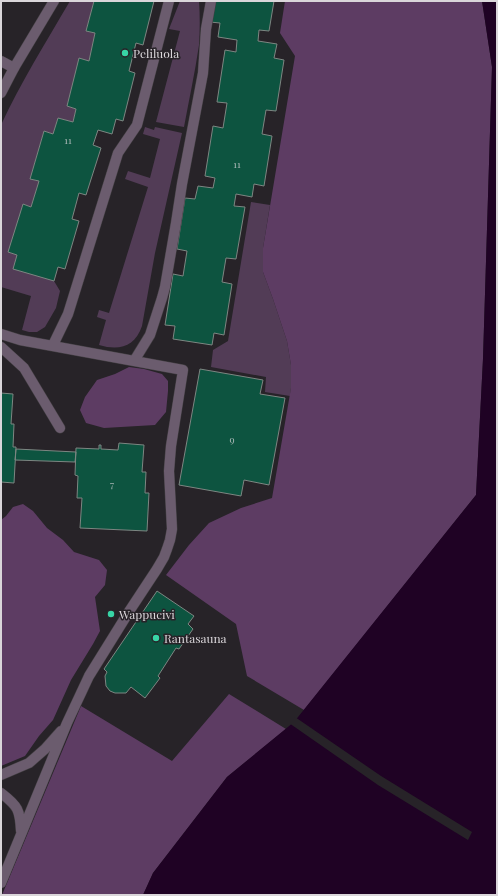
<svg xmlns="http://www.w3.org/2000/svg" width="498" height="896" viewBox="0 0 498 896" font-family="'Playfair Display',serif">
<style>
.green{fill:#523c56}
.forest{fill:#5d3c63}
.water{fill:#1f0224}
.pier{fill:#272328}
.building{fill:#0d5440;stroke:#7d8682}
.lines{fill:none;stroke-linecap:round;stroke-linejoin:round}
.lane-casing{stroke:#444044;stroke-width:11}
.street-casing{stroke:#444044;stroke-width:11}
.lane{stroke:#6b5c6e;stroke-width:10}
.street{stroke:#6b5c6e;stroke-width:10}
.poi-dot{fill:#38d4a6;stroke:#272328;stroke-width:1.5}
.labels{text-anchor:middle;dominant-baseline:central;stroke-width:3;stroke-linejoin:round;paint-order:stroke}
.number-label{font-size:10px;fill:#a7b6b4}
.poi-label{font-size:12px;fill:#dad6da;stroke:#272328;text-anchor:start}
</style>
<rect width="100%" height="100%" fill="#272328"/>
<path class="green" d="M70,1H94L86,31L95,33L89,61L79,59L67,106L76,109L73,122L58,118L53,134L44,131L30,179L39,181L31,207L23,204L9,252L17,255L54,281L60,291L56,308L45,327L37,332H29L22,330L31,296L1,287V125C21,82 46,42 70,1Z
M180,1H199C200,16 200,30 199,45C195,72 189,100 184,127L156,122L180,31L169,29Z
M145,127L154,130L155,127L182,133L155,253L142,326C135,347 119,351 99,345L106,320L97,317L99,310L109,313L148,187L125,179L128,171L150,178L160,139L143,134Z
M251,202L270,205L263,248V272L273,299L287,341L291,365V388L290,396L265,392L266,377L211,367L213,350L228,341Z"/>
<path class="forest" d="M285,1H482L492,67L483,359L476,495L304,710L247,676L236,624L166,575L189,545L209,523L241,508L272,498L291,388V365L287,341L273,299L263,272V248L295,56L280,33Z
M129,367L144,369L162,374L168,381V391L166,412L155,425L104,428L86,423L80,410L85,397L97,380L115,374Z
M23,504L33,511L47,528L63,540L74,552L99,560L107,570L105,585L95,597L100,631L93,644L71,680L53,720L39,736L25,756L1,766V520L6,516L13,507Z
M229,694L286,729L227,777L153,873L143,895H2L81,706L172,761Z"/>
<path class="water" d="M482,1H497V895H143L153,873L227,777L294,722L476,495L483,359L492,67Z"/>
<path class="pier" d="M295,717L381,776L472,832L468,840L378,785L289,723Z"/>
<path class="building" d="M94,1H154L143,45L136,43L129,71L135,73L123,121L116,119L112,134L98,130L93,145L101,148L86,195L79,193L72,219L79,221L65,269L58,267L54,281L13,269L17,255L8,252L23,204L31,207L39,181L30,179L44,131L53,134L58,118L73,122L76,109L67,106L79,58L89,61L95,33L86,31Z
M214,1H274L269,31L259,30L258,41L277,44L274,58L284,60L276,111L266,110L262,134L272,136L264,186L254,184L252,197L236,194L234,206L245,207L236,259L226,258L222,282L232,284L224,335L214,333L212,345L173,339L175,326L165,325L173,274L183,276L187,251L177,249L185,198L195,199L198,186L213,188L215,178L205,176L213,126L223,128L227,103L217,102L225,50L236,52L237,40L218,37L220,23L210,22Z
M200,369L263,380L260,394L285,398L269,485L244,480L241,496L179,485Z
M1,393L13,394L11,424H14L13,447H16L14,483L1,482Z
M119,443L144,445L142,472H146L145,493H149L147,531L80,528L82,498H77L78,476L75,475L76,448L99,449V445H101V449L118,450Z
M16,449L76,452L75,462L15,460Z
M157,591L194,616L188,624L193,629L179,649L176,648L158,676L160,678L145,698L131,687L126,693H115L110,691L106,686L105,676L107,672L104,669Z"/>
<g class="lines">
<g class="lane-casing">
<path id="lane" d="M1,61L14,68
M1,334L20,340L183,370L171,446L169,471L172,529L170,540L167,549L164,557L157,569L130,610L89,676L67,723L1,883
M53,345L68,314L118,153L137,125L169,1
M1,347L24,368L60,428
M134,361L150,335L162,298L165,287L176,223L182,184L203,73L206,29L211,1
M1,775L29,763L45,749L61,731
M1,793C18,806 20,810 21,831"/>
</g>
<g class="street-casing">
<path id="street" d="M1,93L14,68L54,1"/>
</g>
<use href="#lane" class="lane"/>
<use href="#street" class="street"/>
</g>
<g class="poi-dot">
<circle cx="125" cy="53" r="4"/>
<circle cx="111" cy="614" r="4"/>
<circle cx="156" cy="638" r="4"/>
</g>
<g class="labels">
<g class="number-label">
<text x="68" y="140">11</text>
<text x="237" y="164">11</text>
<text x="232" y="439">9</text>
<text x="112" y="484">7</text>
</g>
<g class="poi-label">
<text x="133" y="53">Peliluola</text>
<text x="119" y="614">Wappucivi</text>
<text x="164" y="638">Rantasauna</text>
</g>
</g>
<rect width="498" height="896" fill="none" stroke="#dad6da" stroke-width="4"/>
</svg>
